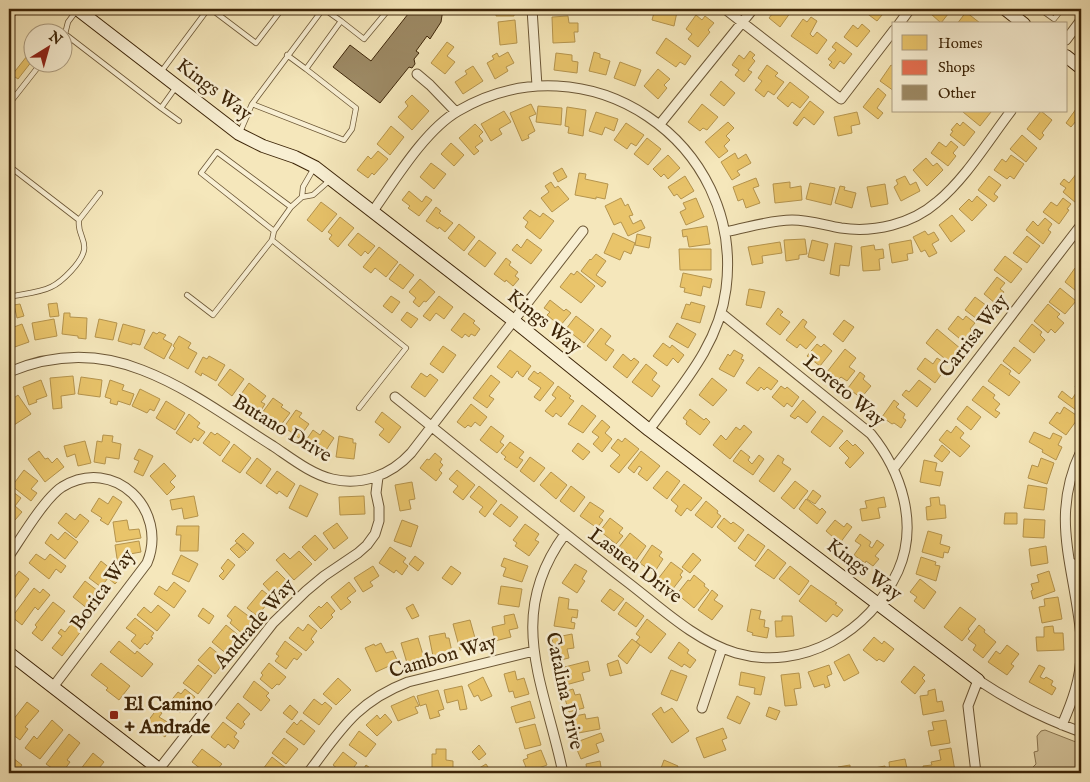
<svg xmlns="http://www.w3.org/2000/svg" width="1090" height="782" viewBox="0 0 1090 782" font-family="'IM FELL English',serif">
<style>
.green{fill:#d6c69d;stroke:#8a7652}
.homes{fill:#e9c46a;stroke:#b5944d}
.shops{fill:#e76f51;stroke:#b4593b}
.building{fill:#9d8a65;stroke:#3d2508}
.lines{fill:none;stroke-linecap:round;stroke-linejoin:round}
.lane-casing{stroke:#6b5635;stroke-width:6}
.street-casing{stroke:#6b5635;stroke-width:11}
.secondary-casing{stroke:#3d2508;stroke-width:14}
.lane{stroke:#f8efd3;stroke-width:4.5}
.street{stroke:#f8efd3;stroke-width:9}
.secondary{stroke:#f8efd3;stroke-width:12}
.poi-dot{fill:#8f2418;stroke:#f8efd3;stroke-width:2}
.labels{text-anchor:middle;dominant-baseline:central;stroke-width:5;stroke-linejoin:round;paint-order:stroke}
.street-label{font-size:20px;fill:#3d2508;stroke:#f8efd3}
.poi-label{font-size:20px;font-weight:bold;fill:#3d2508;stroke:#f8efd3;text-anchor:start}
</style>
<rect width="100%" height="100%" fill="#f5e7bb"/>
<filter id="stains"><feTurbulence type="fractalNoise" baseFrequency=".004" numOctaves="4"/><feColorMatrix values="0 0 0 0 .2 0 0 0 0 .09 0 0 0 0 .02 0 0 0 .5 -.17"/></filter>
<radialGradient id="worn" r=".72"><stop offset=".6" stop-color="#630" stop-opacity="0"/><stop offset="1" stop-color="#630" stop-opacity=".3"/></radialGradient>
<path class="green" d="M1045,730L1081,744V773H1027L1036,764L1034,752L1038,751L1037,736L1041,731Z"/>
<path class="homes" d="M496,9H514V16H496Z
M552,9H572V14H562V11H552Z
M631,9H644L637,15Z
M655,9H669L677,12L674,26L652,20Z
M776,9H793L780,27L769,18Z
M861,9H887L877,21Z
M935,9H952L941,23L931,14Z
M966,12L980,23L979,24H957Z
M696,15L702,20L705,16L714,23L708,30L710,32L698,47L688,39L692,34L686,29Z
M568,16L569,23H578V32H574L575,42L553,43L552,17Z
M811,17L817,21L810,34L813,37L817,32L827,40L817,54L791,36L803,19L807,22Z
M515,20L517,43L500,45L498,22Z
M862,24L870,31L857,47L844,37L853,25L858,29Z
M666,38L691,56L685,65L680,62L676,67L656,53Z
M447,42L454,47L447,56L455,62L445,74L431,63Z
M836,42L852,54L844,64L840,61L834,69L829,65L832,62L828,59L836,50L832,47Z
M750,51L755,55L752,58L755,61L748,70L752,72L744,82L735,75L739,70L732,65L739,55L744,59Z
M508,52L514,63L506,67L508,71L495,79L487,63L494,59L492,56L497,53L499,57Z
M594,52L600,54V58L610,61L606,75L589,71Z
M556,53L572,55V61L578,62L577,73L554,70Z
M27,56L32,61L18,79L12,75Z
M620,62L641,70L635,86L614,78Z
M767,65L778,73L775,76L784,82L774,95L768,91L764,97L755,90L762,81L758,78Z
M891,65L894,67V91L880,81Z
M473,66L483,81L463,94L455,82L467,74L465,71Z
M658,69L670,79L664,85L667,88L658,99L644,86Z
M721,81L735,93L724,106L710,95Z
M790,82L809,97L800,108L792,102L788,107L777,98Z
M878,88L886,95L877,108L883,113L878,119L863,107Z
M412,95L429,111L412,130L398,117L408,106L405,102Z
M810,101L824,112L814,125L804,117L797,126L793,123Z
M1081,102V121L1079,123L1076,121L1071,127L1066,123Z
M531,104L536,114L529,117L535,131L528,135L529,138L522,141L510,113Z
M702,104L718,117L707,130L703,128L700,131L688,122Z
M538,106L562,108L561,125L536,122Z
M567,107L586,110L583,136L568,133L569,127L565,126Z
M504,111L511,122L499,129L502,134L491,141L481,124Z
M964,111H990L991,112L980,126L963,112Z
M1041,111L1052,120L1042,133L1044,135L1040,140L1027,129Z
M596,112L618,119L614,131L605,127L602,135L589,131Z
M857,112L860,124L851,126L852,133L838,136L834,117Z
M728,122L734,128L726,136L730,140L724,146L728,151L719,158L705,142Z
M963,122L975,132L964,146L950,135L953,131L951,130L957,123L960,126Z
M626,123L644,135L636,146L631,143L627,149L614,140Z
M475,124L483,132L479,136L483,141L475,147L479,151L474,155L459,138Z
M391,126L404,137L390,155L377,144Z
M1022,135L1037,148L1026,162L1010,149Z
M647,138L661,149L648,165L634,154Z
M951,141L958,147L953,153L956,156L948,166L931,153L939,142L946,147Z
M451,143L464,155L454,166L441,154Z
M378,151L388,159L374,175L372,173L368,178L357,170L368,156L371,159Z
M735,153L738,159L746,154L751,163L737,171L740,175L732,180L721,162Z
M668,155L680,168L668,179L664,174L661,177L653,169Z
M1011,155L1024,164L1014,179L1010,176L1007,179L994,170L1002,159L1006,162Z
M926,158L933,166L937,163L943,170L927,186L913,170Z
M1081,160V172L1077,169Z
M431,163L446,174L434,189L420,177Z
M562,168L567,177L558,182L553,173Z
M579,173L586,174L585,179L608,184L605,199L596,197V199L575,195Z
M1077,173L1079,174L1077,176L1081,179V196L1076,203L1063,192L1066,188L1060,184L1064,179L1069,183Z
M685,176L694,191L681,199L677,194L674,196L668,187Z
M905,176L910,185L916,182L920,191L901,201L894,187L898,184L896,180Z
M989,176L1001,185L994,194L998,197L994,202L978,190Z
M756,178L759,186L753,188L760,203L746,208L743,199L738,201L733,187Z
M551,182L555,188L558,186L569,199L552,212L541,198L549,192L545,186Z
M790,182V188L801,186L802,200L775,203L773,184Z
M810,183L835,188L831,205L806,199Z
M885,184L888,204L871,207L867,187Z
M840,186L845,187L844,190L856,193L852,208L835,203Z
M409,191L422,202L426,196L432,200L419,216L408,208L410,206L402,200Z
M977,196L987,205L972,221L959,209L969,199L972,202Z
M621,198L625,206L628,204L633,215L629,216L633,224L641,220L645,228L628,236L621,222L614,225L605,206Z
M696,198L704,217L686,225L680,212L686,209L683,203Z
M1063,198L1071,204L1067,209L1069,210L1059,224L1043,212L1051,202L1057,206Z
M321,202L337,214L322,232L307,220Z
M436,207L441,211L439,213L453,223L445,232L439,227L438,229L426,221Z
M530,210L540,217L543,213L554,221L540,239L525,227L528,222L523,218Z
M952,215L965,231L951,242L939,225Z
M340,217L354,228L338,247L329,239L332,235L328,232Z
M1045,218L1052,224L1048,230L1051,232L1043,244L1026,230L1033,221L1038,226Z
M459,224L475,237L464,251L448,238Z
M707,226L710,244L689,247L687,236L683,237L682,230Z
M925,231L928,235L934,232L939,240L932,244L937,253L929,257L925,250L921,252L913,237Z
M358,233L375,246L368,254L365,251L361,256L348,245Z
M613,233L635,243L631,254L624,251L620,260L604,253Z
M637,234L651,237L649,248L635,245Z
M1027,236L1040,246L1027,263L1013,253Z
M527,239L542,250L531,264L512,250L517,244L521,248Z
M805,239L807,254L799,255V259L786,261L784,240Z
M479,240L496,253L485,267L468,254Z
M812,240L828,244L824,261L808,257Z
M911,240L913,253L907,254L908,260L892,263L889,244Z
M780,242L782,253L762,256L763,263L752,265L748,247Z
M835,243L852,246L849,266L840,265L839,276L830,274Z
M874,245L875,250L883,249L884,258L879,259L880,270L863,271L861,247Z
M379,247L398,262L386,277L375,268L371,273L363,267Z
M679,249H711V270H680Z
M596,254L606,261L596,275L606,282L602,287L581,271L590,259L591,260Z
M1005,256L1022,269L1011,283L994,270Z
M506,258L511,262L509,265L518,272L515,276L519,279L513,286L506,280L505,282L494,274Z
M400,264L414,275L403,289L389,279Z
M1075,268L1081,272V295L1065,282Z
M577,271L595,286L581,303L560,287L571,273L574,275Z
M683,273L712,279L710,288L703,286L701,296L684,292L685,288L680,287Z
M997,277L1005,283L1000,289L1004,292L995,303L984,294Z
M420,279L435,292L426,302L424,301L419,307L413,302L416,298L409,292Z
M1060,288L1076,301L1065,314L1049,302Z
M749,289L765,292L761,308L746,305Z
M391,296L400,302L392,313L383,306Z
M439,296L453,307L444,319L436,313L430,321L423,316Z
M975,297L991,309L981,322L965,310Z
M550,300L564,311L566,309L571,313L560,326L547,315L550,312L544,308Z
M691,302L705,306L700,323L681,318L686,304L690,305Z
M57,303L59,316L50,317L48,304Z
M20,304L24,316L17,318L14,305Z
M1048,304L1060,314L1057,317L1064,323L1055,333L1051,329L1048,333L1034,321Z
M778,308L783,312L780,315L790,322L780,335L766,324Z
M407,312L418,319L411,328L401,320Z
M64,313H70V317L87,318L86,339L78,338V336L62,334Z
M464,313L475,321L473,323L480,329L475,336L471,334L469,337L465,334L462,338L451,330Z
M576,316L594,330L584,343L566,329Z
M958,316L963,320L966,316L975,323L970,329L974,332L965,343L948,329Z
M54,319L57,336L35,340L32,323Z
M99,319L117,323L113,340L95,337Z
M803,319L807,322L804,327L816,337L806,349L800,344L797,348L786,340Z
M844,320L854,327L843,342L833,334Z
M12,322L14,327L22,324L29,342L9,349V323Z
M677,323L696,334L688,348L669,337Z
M123,324L145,330L140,345L132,343V345L118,341Z
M1032,324L1042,332L1040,335L1045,340L1034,353L1019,341Z
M601,328L611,336L605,344L614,350L606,361L587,346Z
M937,329L961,349L950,363L926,343Z
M153,332L157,334L159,332L166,335L163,339L172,344L164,359L144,348Z
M179,336L191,343L188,348L197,353L188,369L169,358L175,348L173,346Z
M663,343L670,348L672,345L684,355L678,363L673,358L667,366L653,356Z
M817,344L821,347L824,344L832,351L820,366L807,356Z
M443,346L456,355L443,373L430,364Z
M1014,347L1031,360L1019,374L1003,361Z
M845,349L856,358L849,367L855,371L847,381L841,377L838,380L827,372Z
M510,350L531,366L523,377L518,373L519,372L517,371L512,378L497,367Z
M734,350L743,355L741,359L744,360L734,377L719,369L728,354L730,356Z
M623,354L631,361L634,358L639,362L627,378L613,367Z
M209,356L225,365L216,381L202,373L201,376L195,372L203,357L207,359Z
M925,358L933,364L937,358L945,363L940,369L943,372L935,383L917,369Z
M646,364L657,373L652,380L660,386L652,397L632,382Z
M1001,364L1011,371L1009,374L1020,382L1009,396L988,381Z
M759,367L778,381L771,390L767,387L764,390L761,387L758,391L746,383Z
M230,369L244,379L232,396L218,385Z
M534,371L538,374L540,372L554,383L540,401L534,397L541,388L528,379Z
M860,372L865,376L863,379L871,386L861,398L848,388Z
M421,373L427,377L430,374L438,380L425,397L411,387Z
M491,375L500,382L489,396L494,399L487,408L473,398Z
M73,376L75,394L61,396L62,408L53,409L50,378Z
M81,377L102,380L100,397L78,394Z
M712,378L727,390L713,406L699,395Z
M41,380L47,396L36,400L37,402L29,405L23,387Z
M110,380L124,385L122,390L134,394L130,405L118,401L117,405L110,403L111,399L105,397Z
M919,380L931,389L917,407L902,395L906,390L909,392Z
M1078,382L1081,385L1080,413L1058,397L1062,391L1072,399L1078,390L1075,387Z
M249,383L266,396L261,402L265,404L260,412L239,397Z
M558,386L571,396L569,398L574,401L561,417L556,413L553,417L545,411L556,398L552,395Z
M781,386L785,389L787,387L799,397L792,407L787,403L784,407L772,397Z
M983,386L995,395L993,398L1000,404L995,410L1000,413L996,418L972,400Z
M140,389L160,399L154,411L150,409L147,413L132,406Z
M18,395L31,414L14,425L9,418V399L10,401Z
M273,398L283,405L281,407L290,413L280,426L262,413Z
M803,400L816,412L807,423L798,416L795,419L790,416Z
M894,400L899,404L896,407L905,414L903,418L906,420L901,428L894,423L892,424L882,417Z
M166,401L185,413L175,430L156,418Z
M471,404L487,417L480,426L475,422L471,427L468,425L465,428L457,422Z
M582,405L596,416L583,433L568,424Z
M967,406L981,417L971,430L957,419Z
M1064,407L1079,417L1066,435L1049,423L1057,412L1060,414Z
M690,409L704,420L706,418L710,422L700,435L686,424L687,421L683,418Z
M296,410L302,413L299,417L309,424L299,438L284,427Z
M382,412L401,427L389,443L379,435L384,429L375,422Z
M189,414L200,423L197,427L205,432L198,441L194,438L191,443L176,433Z
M823,416L843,431L830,447L811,432Z
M602,420L610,427L605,433L612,439L602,452L593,444L599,437L592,432Z
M744,425L752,432L730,459L713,445L721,435L726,440L736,427L740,430Z
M491,426L504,436L500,442L504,445L497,453L480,440Z
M956,426L964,433L960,438L970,446L960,457L939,440L947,430L951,433Z
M313,430L320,435L323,430L334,438L325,452L318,447L316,450L305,442Z
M211,432L215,435L217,433L230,442L220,456L203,443Z
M1034,432L1050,439L1053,433L1062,437L1058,445L1062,447L1056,460L1042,452L1043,450L1029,442Z
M103,435L113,436L112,442L121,444L119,459L106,457L105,464L94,462L97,441L102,442Z
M339,436L353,439V443H356L354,459L336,457Z
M625,438L639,449L619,473L610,466L620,455L611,448L618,439L622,442Z
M847,440L853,446L855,444L864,453L850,468L845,463L849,458L839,448Z
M85,441L91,463L78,466L75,454L67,457L64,446Z
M510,442L524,452L519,458L523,460L517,468L504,459L506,457L501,453Z
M578,443L590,452L583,460L572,451Z
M234,444L251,458L240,473L222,461Z
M942,445L950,452L942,462L934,456Z
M139,449L153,456L143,476L134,472L139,461L134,459Z
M741,450L750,457L748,460L752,464L759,455L764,459L753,475L733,461Z
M39,451L45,459L48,458L52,463L57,458L64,467L45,482L28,459Z
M641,451L660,466L647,481L638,474L642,468L639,466L634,473L628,468Z
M435,453L442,459L440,462L443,465L439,470L442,473L436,481L420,468L427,459L429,460Z
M778,455L784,459L782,463L791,469L774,492L759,481Z
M530,457L545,468L534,482L520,471Z
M257,458L271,469L261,484L246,473Z
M1041,458L1054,463L1047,484L1028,478L1032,465L1038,467Z
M924,460L937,463L935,471L943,472L940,486L920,482Z
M164,463L176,476L170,482L175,487L167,495L150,476Z
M24,470L38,481L31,489L37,493L31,501L12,486Z
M457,470L475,485L463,500L453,492L458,486L449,479Z
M277,471L295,484L287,497L279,491L277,494L266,486Z
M667,471L680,481L667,499L653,488Z
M551,472L567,485L556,499L540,485Z
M795,481L808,491L794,509L781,498Z
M412,482L415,499L409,500L411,509L400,511L395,485Z
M684,484L702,498L691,511L687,508L681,516L675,511L678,506L671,500Z
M300,485L318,494L307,517L289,508Z
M1028,485L1047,488L1044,510L1024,508Z
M479,486L497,501L485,517L479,512L483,507L470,497Z
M571,486L585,497L574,512L560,501Z
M9,489L21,498L15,506L22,512L15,520L9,515Z
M813,490L821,496L815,504L807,499Z
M113,496L122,502L108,525L100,520L102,518L91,511L99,498L108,504Z
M194,496L198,516L184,519L182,508L172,510L170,500Z
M364,496L365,514L340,515L339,497Z
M884,497L886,507L878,508L880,518L862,521L860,509L867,508L865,501Z
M939,497L940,505H945L946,518L927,520L926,507L931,506L930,498Z
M806,499L820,510L822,508L826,512L817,524L799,509Z
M706,501L718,511L717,513L721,516L712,528L695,515Z
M590,502L604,511L599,517L603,520L597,528L580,516Z
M501,504L518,517L510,527L493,514Z
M66,513L75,520L80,514L89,521L76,538L58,523Z
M1005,513H1017V524H1004Z
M610,518L623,528L619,533L623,536L616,544L600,531Z
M724,518L731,524L733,522L744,530L735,542L717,527Z
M1024,519L1045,520L1044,538L1023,537Z
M127,520L129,530L139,529L141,538L116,542L113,522Z
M402,520L418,526L411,547L394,541Z
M835,520L844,527L847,523L852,527L840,543L826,531Z
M337,523L348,538L334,549L323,533Z
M525,524L539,534L535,540L539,542L529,556L515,546L517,543L513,540Z
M177,526H199L198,551H180L181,535H176Z
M928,531L942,535L940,544L950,547L948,553L944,552L943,558L922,552Z
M65,532L78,542L65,559L45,543L51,534L58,540Z
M243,533L254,543L247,551L235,541Z
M630,533L646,546L636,560L619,547Z
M748,534L765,546L755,561L738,548Z
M860,534L871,542L869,546L872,548L877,540L884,545L875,556L879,559L873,566L866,561L865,563L854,555L861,545L855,541Z
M315,535L328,549L315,561L302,547Z
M139,541L141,552L130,554L131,563L118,565L115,545Z
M237,543L246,552L239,558L230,549Z
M652,545L662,552L659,556L663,559L654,573L640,563Z
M1046,546L1048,563L1031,566L1029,549Z
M390,547L406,558L403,562L408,566L402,575L396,570L394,573L379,563Z
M768,549L786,563L774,579L755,566Z
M299,551L312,564L294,580L276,560L284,553L290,559Z
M693,553L701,560L690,573L682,567Z
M36,554L45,560L50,554L66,566L61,573L56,569L49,579L29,563Z
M181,555L198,564L189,582L172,574Z
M415,556L424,563L418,571L409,564Z
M921,557L936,562L935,565L940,566L936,581L916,574Z
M504,558L528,566L522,582L503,576L506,568L501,566Z
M228,559L235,565L223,580L219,576L224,571L221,568Z
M101,561L121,577L115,584L108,578L101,587L89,578Z
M671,562L683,571L680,575L682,577L672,590L658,579Z
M575,564L587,571L582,579L585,581L577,593L562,583Z
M373,566L379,576L370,582L373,586L363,592L354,578Z
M451,566L461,573L452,585L442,578Z
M790,566L809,581L799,595L779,579Z
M19,571L29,579L9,606V585Z
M277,571L289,583L275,597L263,584Z
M1049,571L1055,591L1033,599L1031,591L1033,590L1031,584L1039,582L1037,575Z
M694,575L705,584L704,586L709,590L694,608L677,594L688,580L690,581Z
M920,579L936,592L924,609L914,601L917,597L910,592Z
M85,581L98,591L91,599L99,605L93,613L73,597Z
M174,582L186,591L174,608L154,594L159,586L167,591Z
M349,582L356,591L347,598L351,602L341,610L331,597Z
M811,585L837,603L835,604L843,610L837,617L833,614L826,622L799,601Z
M501,586L522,589L519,607L498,604Z
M34,588L40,593L43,589L50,595L38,610L35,607L22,625L12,617Z
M610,589L624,599L614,611L601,601Z
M262,590L272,598L257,616L247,608Z
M712,590L718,595L714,600L723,606L712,620L698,610Z
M559,597L569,599L568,609L578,610L577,618L572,617L571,622L575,623L574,629L554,626Z
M1058,597L1062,619L1042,623L1039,607L1045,606L1044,599Z
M53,602L65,611L42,641L32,633L37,627L35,625Z
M327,602L335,611L331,615L333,617L321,629L309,616L319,606L321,608Z
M626,602L644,616L636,627L618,614Z
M413,604L419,616L412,619L406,608Z
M158,605L170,615L157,631L137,615L144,607L151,613Z
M235,606L255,621L244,635L230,623L232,620L227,616Z
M960,607L976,619L968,629L970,631L962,641L944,627Z
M203,608L214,616L209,624L198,616Z
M751,609L761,611L759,619L765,620L764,627L769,628L767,638L752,635L753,633L747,631Z
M514,614L518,628L509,630L511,637L495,641L492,627L505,624L504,616Z
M78,615L88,622L62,656L52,648L62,636L58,633L61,629L65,632Z
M782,616H792L794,636L776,637L775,621H782Z
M135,618L154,633L151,637L153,638L147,645L145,643L140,649L131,641L136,635L126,628Z
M647,619L666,634L651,653L636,642L640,637L636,634Z
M470,620L477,645L460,650L453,624Z
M308,624L317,631L311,639L314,642L306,651L289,638L298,627L303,631Z
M226,625L237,634L235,637L240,641L228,655L212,642Z
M979,625L985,630L984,632L996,642L983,658L973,650L976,645L968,639Z
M1053,626L1054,633H1063L1064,650L1037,651L1036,637H1044V627Z
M445,633L446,638H449L452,652L433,656L429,636Z
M572,634L574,648L567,649L569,658L556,661L552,638Z
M874,637L882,644L884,641L894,649L884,662L879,659L877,661L863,650Z
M418,638L424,658L407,663L401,643Z
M632,639L640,645L627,664L618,656Z
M119,641L135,654L137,651L153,664L142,677L110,652Z
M285,641L302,654L297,660L294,658L286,669L275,661L279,656L276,654Z
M679,642L689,650L687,653L696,660L690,668L684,664L682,667L668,658Z
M381,643L386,653L393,651L398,662L376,672L365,648L374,644L375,646Z
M1007,645L1019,654L1011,664L1014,666L1007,675L988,662L996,651L1000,654Z
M210,647L226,660L215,674L198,660Z
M849,654L859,673L844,681L834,662Z
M618,660L622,673L610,676L607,664Z
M588,661L590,671L582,673L584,680L562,686L557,669Z
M101,663L130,686L119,700L106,690L108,688L91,675Z
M269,663L286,677L279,685L277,684L272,689L260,679L263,675L261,673Z
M198,665L212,676L198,694L183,683Z
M829,665L832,674L827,676L830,686L825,688L824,684L814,687L808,672Z
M1039,665L1045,668L1040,677L1044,679L1046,677L1053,681L1051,685L1056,688L1052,695L1029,682Z
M914,666L925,675L922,678L925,681L915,694L901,682Z
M671,670L687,676L677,701L661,694Z
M515,671L517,680L524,678L529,694L515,698L513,691L509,692L504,674Z
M741,672L765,677L761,695L754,694L755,688L739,685Z
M799,673L801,688L794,689L797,705L785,706L781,675Z
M483,677L492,696L481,701L478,695L474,697L468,685Z
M338,678L351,690L336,705L323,694Z
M254,681L269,693L266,696L270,700L261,711L243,697Z
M462,686L467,709L460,710L458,700L447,703L444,690Z
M185,689L195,697L186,709L184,707L180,713L169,703L178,692L181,694Z
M573,689L575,695L580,694L584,708L569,712L563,692Z
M935,689L937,702L942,701L944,711L923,715L920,696L928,695V691Z
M438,690L444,709L438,711L440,716L430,719L426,704L420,706L417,696Z
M9,693L15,698L9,705Z
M414,696L419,706L415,707L418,713L398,721L391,706Z
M737,696L750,703L740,724L727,718Z
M314,699L322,705L325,702L332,708L319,725L303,713Z
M530,701L535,718L516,723L511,707Z
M27,702L39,711L25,727L28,729L20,740L9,732V725Z
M238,703L250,714L243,722L245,724L241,729L226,718Z
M290,705L298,712L292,720L283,713Z
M661,707L664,713L672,708L689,731L672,743L652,714Z
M769,707L780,711L776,720L766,716Z
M157,709L162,713L159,717L169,723L166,727L169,730L165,737L158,732L156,733L145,725Z
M385,714L392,722L377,736L366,725L377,715L380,719Z
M585,714L586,719L598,717L600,729L573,734L570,717Z
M52,720L63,730L40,759L25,748L34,736L37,739Z
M301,720L315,731L304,745L286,732L294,722L297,725Z
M946,720L950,743L931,746L928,731L934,730L932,722Z
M223,722L237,733L234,737L239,741L234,749L228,744L225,748L211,737Z
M535,724L541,745L525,749L519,728Z
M723,728L727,738L722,740L726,750L704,758L696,738Z
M359,731L376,744L366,757L349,745Z
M601,733L604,741L596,744L599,752L581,759L574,743Z
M69,734L80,743L67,760L70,762L62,773H59L46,764Z
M284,738L298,749L286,764L272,753Z
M479,745L486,754L479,760L472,752Z
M951,748L955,771L924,773L923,766L932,765L931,762L941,760L939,750Z
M202,749L222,764L214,773H206L192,762Z
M436,749H446V760L453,761V771H432V754H436Z
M541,750L547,765L528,772L523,760L528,758L527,755Z
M343,752L357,763L354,767L356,768L352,773H343L333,765Z
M93,753L104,762L95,773H73L77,768L80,770Z
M272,757L286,768L282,773H260Z
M13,758L22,765L19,769L24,773H9V764Z
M905,759L908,773H890L889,762Z
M664,760L678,766L675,773H666L660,771Z
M600,761L602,773H583L587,772L586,764Z
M486,764L492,773H476L477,772L476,770Z
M366,765L377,773H361Z
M850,765V770L860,768L861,773H839L838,767Z
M885,766L886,773H865L864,770Z
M405,768L412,773H396L399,769L403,772Z"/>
<path class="shops" d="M9,9H20L9,24Z"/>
<path class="building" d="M412,9H443L441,22L430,39L427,36L416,51L419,53L414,59L415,64L412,68L409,67L380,103L333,67L350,45L371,61Z"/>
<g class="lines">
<g class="lane-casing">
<path id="lane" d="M211,9L256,43L282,9
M324,9L341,21
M1040,9L1054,19L1062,9
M65,34L68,22L77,10
M62,37L65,34L161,108
M287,55L306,69
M161,72L208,9
M176,87L161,108L179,121
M9,104L42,62
M252,104L344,140L352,129L356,108L306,69L341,21L364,39L389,9
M240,132L252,104L323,9
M9,166L79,220L100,193
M302,197L303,187L314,168
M274,231L201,173L217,152L291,207
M272,240L406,348L359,408
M187,295L213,315L272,240L274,231L291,207L302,197L313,195L330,180
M9,297C22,294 39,293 51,287C62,282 82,262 84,250C86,239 77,233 79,220"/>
</g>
<g class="street-casing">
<path id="street" d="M532,9L537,86
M725,9L841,99L894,30
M899,24L910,9
M1066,40L1081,20
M417,74L430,85L456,112
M660,124L753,9
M373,211C395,180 425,130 458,111C587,35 745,142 726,289C719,345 681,386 649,430
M725,232C747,228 770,220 792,220C809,220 824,225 841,228C874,233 912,224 937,202C966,178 988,141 1011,111
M9,372C52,354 97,352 142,370C189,388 230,419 273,446C291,458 311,474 332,479C362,486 391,475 411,453L583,231
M395,397C472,459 548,521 626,581C659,606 695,641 736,653C802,672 870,632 898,571C919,524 901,471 871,434L721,313
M1081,451C1049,518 1075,568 1081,637
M894,468L1081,225
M9,556C21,538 45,498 62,487C114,455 169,510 147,563L53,687
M1070,565L1081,563
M702,708L722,648
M1062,725C1072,702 1081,678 1081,653
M156,773L273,623L306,591L324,576L358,553L367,545L375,534L379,521V507L376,493L378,477
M308,773C340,731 356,702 408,682L534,651
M563,773C545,685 504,617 565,534
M976,773L968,706L978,680C1011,702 1045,719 1081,732"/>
</g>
<g class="secondary-casing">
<path id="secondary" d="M77,9L239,134L263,146L295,157L315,167L514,321L649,430L978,680
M1005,9L1024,24
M1066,56L1081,68
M9,653L164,773"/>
</g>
<use href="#lane" class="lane"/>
<use href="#street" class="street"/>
<use href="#secondary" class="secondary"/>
</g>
<rect class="poi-dot" x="109" y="710" width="10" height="10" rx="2.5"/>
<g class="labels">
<g class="street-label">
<text transform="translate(214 90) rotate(37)">Kings Way</text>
<text transform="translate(544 322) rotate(39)">Kings Way</text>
<text transform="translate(974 336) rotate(-52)">Carrisa Way</text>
<text transform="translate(844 391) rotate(40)">Loreto Way</text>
<text transform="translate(282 429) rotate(31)">Butano Drive</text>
<text transform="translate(635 566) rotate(37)">Lasuen Drive</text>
<text transform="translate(864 570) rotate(37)">Kings Way</text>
<text transform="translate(103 590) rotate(-54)">Borica Way</text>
<text transform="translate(255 624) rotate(-49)">Andrade Way</text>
<text transform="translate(443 657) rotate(-16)">Cambon Way</text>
<text transform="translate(564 691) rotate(78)">Catalina Drive</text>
</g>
<g class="poi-label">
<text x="124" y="704">El Camino<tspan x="124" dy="23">+ Andrade</tspan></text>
</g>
</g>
<rect width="1090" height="782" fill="none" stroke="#f5e7bb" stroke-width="30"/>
<rect x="10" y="10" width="1070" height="762" fill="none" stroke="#3d2508" stroke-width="2.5"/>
<rect x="15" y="15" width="1060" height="752" fill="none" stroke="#3d2508"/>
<rect x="892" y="22" width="175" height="90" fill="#f8efd3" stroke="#ad9e82"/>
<rect x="902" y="35" width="25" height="15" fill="#e9c46a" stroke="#ad9e82"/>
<text x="938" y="48" font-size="15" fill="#3d2508">Homes</text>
<rect x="902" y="60" width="25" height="15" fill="#e76f51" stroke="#ad9e82"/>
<text x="938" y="72" font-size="15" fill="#3d2508">Shops</text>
<rect x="902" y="85" width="25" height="15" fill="#9d8a65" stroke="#ad9e82"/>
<text x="938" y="98" font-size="15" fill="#3d2508">Other</text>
<g transform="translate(48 48) rotate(37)"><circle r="24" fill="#f8efd3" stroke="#ad9e82"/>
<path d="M0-4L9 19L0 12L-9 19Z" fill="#8f2418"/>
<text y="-8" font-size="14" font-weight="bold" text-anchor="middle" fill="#3d2508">N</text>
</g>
<rect width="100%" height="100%" filter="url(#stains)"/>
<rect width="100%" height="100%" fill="url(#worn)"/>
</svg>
